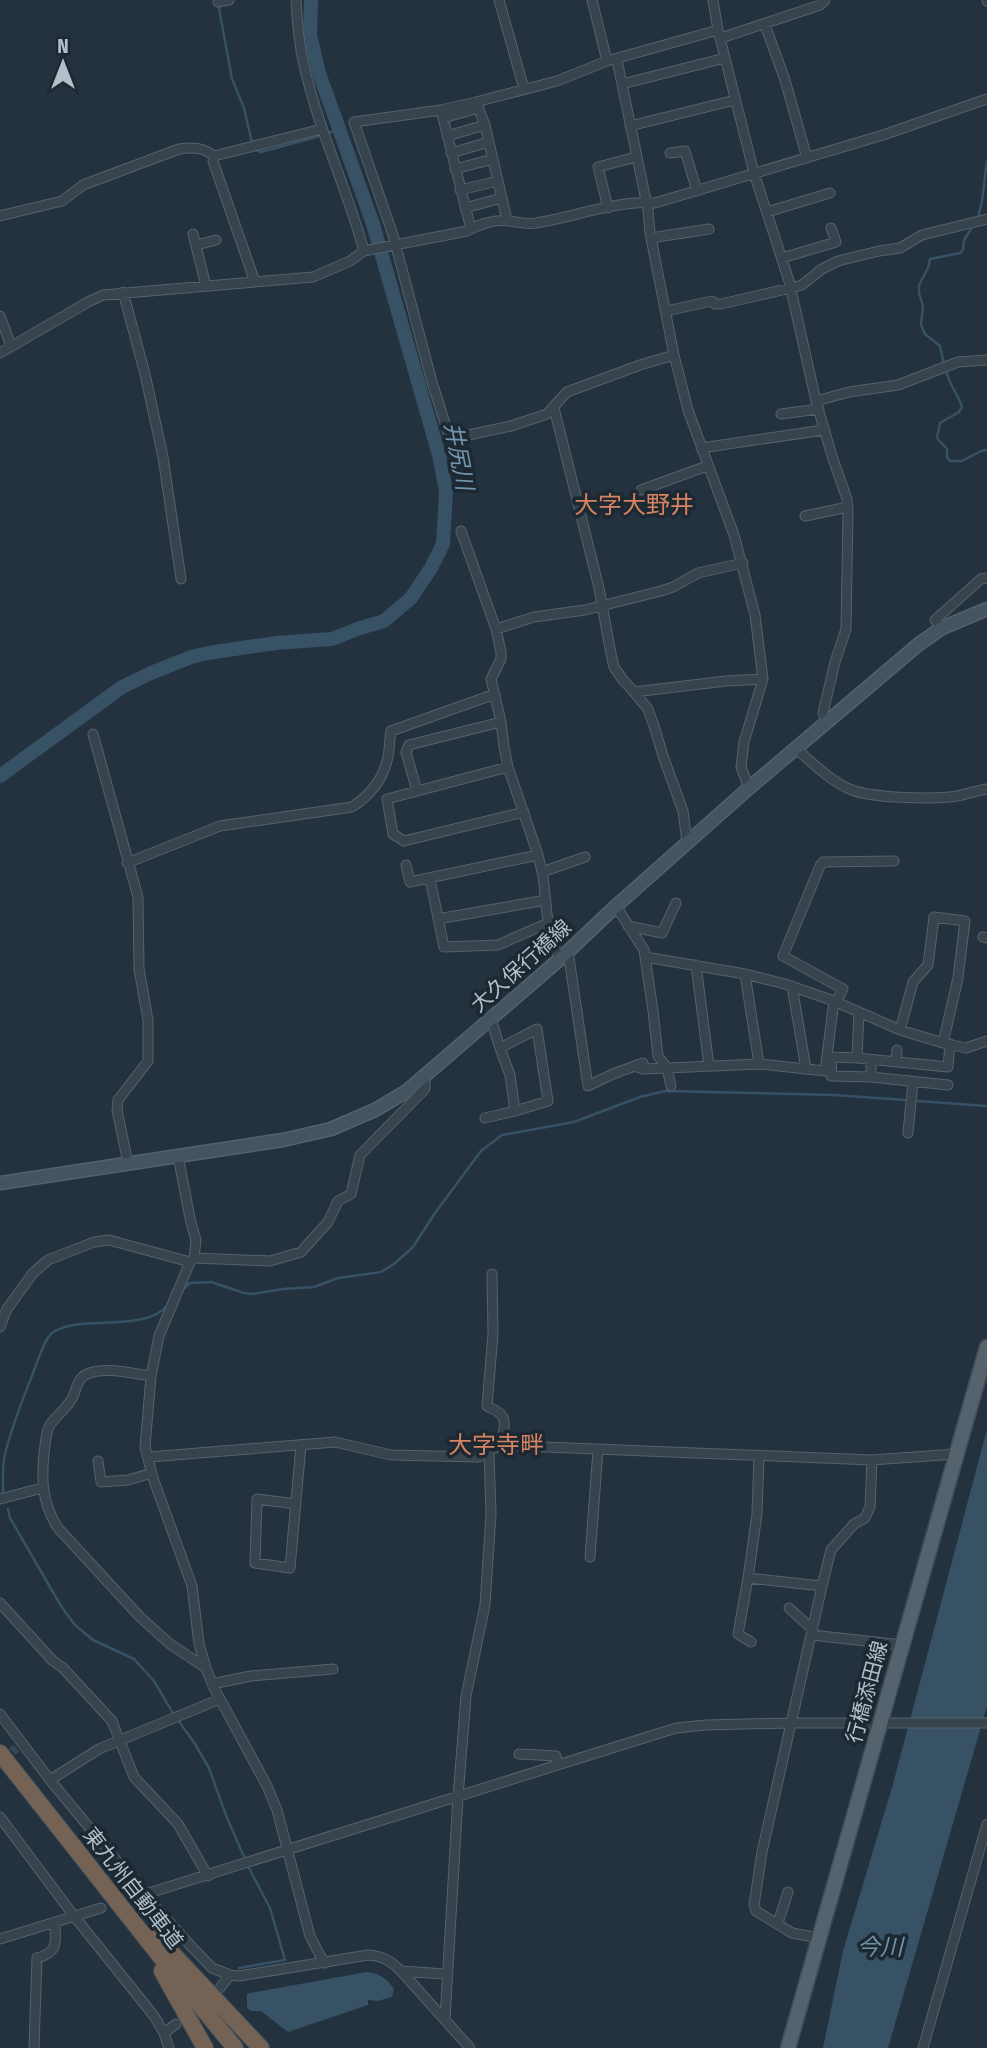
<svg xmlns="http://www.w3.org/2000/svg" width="987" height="2048" viewBox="0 0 987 2048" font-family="'Fira Sans Condensed','Noto Sans JP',sans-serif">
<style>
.water{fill:#375165}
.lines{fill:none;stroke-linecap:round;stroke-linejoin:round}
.stream{stroke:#375165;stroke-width:2.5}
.river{stroke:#375165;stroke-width:14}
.street-tunnel{stroke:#394753;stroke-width:9;stroke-dasharray:9 4.5;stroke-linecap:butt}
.street-casing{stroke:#55626c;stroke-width:11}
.secondary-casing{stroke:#55626c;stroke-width:15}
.primary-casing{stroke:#404d57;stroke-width:17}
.highway-casing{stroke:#424f59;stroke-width:18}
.street{stroke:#37444e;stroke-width:9}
.secondary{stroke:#455461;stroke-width:12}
.primary{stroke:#55636e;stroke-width:14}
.highway{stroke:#746354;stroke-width:16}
.labels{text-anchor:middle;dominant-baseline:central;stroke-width:7;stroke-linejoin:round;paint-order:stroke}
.street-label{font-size:21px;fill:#b3bfc9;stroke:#1c2933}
.water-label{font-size:23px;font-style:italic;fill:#7394ad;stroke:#1c2933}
.quarter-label{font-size:24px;fill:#d78361;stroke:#1c2933}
</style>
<rect width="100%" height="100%" fill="#23323e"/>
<path class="water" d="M987,1429V1706L888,2048H823L843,1951L893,1784Z
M367,1972C380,1973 387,1979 394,1989L392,1997L378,2001L368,2000V2005L288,2032L261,2011H251L247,2008V1994L250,1993Z"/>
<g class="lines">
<path class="stream" d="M218,3L232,79L244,108L252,143
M327,134L338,129
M253,149L261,152L320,136
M977,219C985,200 983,181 987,162
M944,364L940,346L925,334L921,325L923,306L919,293V285L928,268L930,259L960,253L963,250L964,240L974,224
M946,370C949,386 958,393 962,407L959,412L940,423L937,438L947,449V457L950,461H962L981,451L987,450
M918,1101L987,1106
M182,1290L190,1283L211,1282L244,1293L252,1294L283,1289L314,1287L338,1278L381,1272L394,1264L413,1247L435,1213L481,1151L502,1135L574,1122L640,1097L665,1091L834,1095L905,1100
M3,1492C3,1479 2,1466 5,1454C12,1425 24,1396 35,1368C39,1358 43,1342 51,1334C51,1333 59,1329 60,1329C90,1316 145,1332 168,1305
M8,1509L10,1518L61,1606L75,1625L93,1640L134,1659L154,1681L174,1715
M178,1720L195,1744L209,1768L227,1818L249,1868L270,1908L285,1960L239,1968"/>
<path class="river" d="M0,776L122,687L151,673L191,657L208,653L276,643L332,639L360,628L384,621L411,598L431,568L443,544L446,491L439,455L373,224L319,73L310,35L311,0"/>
<path class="street-tunnel" d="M3,1761L16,1748"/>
<g class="street-casing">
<path id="street" d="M296,0C297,22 299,44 304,65C318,129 347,188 364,251
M499,0L524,89
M592,0L607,61
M713,0L718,30L754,173L789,281L816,401L832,456L847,499L848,513L846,629L835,662L823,713L827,722
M987,0V1
M218,2L229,0
M765,25L785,80L807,158
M721,38L820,5L825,0
M617,60L648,210L650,233L674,355L688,410L734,535L755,615L763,679L744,742L741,767L749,788
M622,84L725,58
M476,102L485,125L507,220
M441,110L471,229
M443,118L479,108
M630,126L735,100
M447,136L485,125
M451,153L489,142
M670,153L685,151L697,191
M214,156L213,161L255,282
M455,169L493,159
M460,190L498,181
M465,208L502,198
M608,208L598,167L636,157
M767,212L830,193
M0,216L62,201L83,185L179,149C192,147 203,147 214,156L322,129
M193,234L206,286
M651,238L709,229
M196,245L216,240
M782,258L836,242L831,228
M123,292L145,374L163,457L181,579
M666,311L712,301L715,304H721L791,288L802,285L822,269L838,261L879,251L900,248L922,235L987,219
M0,316L11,346
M0,353L88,302L103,295L313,277L350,261L364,251L467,231C480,224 495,219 509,221C518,222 527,225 536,223C570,218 622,199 655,203L883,135L987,99
M674,355L640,365L567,392L547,414L511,426L450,439L432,382L393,235L354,122L441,110L476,102L557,81L607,61L718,30
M816,401L849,392L898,385L958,362L987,360
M554,408L599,588L611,654L614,667L623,680L634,692L726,681L763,679
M781,414L819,409
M701,448L824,430
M641,490L707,466
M805,516L848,507
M461,531L496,629L501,652V659L491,679L501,722L504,747L508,767L538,855L543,876L548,923L552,942L560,959
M942,628L935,620L981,579L987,578
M496,629L534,617L585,610L661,591L673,587L698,573L743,563
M634,692L648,709L655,729L663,756L683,811L687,842
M93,734L138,897L139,969L148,1020V1061L118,1100L117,1110L128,1163
M795,748C812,762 831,782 852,790C872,798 928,799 950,797C962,796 974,791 987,789
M508,767L387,799L393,834L404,841L524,812
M417,791L406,752L409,745L501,722
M127,863L220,826L352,807C369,796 382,780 387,761C390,752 389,741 391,731L495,694
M406,865L410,882L538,855
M542,872L585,857
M430,879L444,947L498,945L548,923
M616,906L644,950L653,1011L658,1056L667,1068L759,1064L825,1071L834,1001
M438,919L546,900
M628,926L662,933L676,903
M983,937L987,938
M568,951L588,1086L613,1074L643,1063
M645,957L745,974L785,984L834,1001L900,1030L943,1043L966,1048L987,1041
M696,965L709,1066
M745,974L759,1064
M792,986L806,1069
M836,1002L843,989L783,956L820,866L823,862L894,861
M859,1012L857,1058L948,1067L950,1044
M491,1019L500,1048L537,1029L548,1101L515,1111L510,1075L500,1048
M900,1030L913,982L928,965L934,917L965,921L958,978L943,1043
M857,1058L832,1057L831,1076L871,1077V1060
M896,1062L897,1050
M637,1067L643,1069L667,1068L671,1086
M871,1077L948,1085
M485,1118L515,1111
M908,1133L913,1082
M178,1156L191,1223L196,1240L194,1258L190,1262L159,1336L151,1376L145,1447L153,1478L192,1586L199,1644L206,1668L213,1686L267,1786L277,1810L310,1936L324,1963
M194,1258L270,1261L301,1252L328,1222L338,1201L351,1194L360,1155L425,1089V1076
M0,1327L7,1309L33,1273L48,1260L94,1242L109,1240L190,1262
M151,1376C133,1374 105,1366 87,1374C76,1379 77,1391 71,1400C65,1410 56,1416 50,1425C46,1431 46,1439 45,1446C41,1476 41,1502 58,1528L140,1617L170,1644L206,1668
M498,1445L872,1460L956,1454
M759,1455L757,1514L748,1578L822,1586L762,1852L754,1905L756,1911L792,1933L819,1938
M149,1457L335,1442L391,1455L479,1457C485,1453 495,1450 499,1444C503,1438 507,1422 502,1416C499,1411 492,1409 487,1406L493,1334L492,1274
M98,1461L101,1482L128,1480L152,1473
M0,1499L42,1488
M296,1504L257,1499L255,1563L290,1568L301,1445
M590,1557L598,1450
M748,1578L738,1634L751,1642
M822,1586L831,1550L854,1524L865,1518L870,1507L872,1460
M0,1603L53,1661L63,1668L112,1721L134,1777L178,1824L208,1876
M789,1608L813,1630
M812,1635L902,1645
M212,1684L251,1676L333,1669
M0,1714L50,1780L145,1895L190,1945L212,1968L230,1975L239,1976L368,1955C383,1956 391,1961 401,1971L470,2048
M519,1754L556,1756L558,1765
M50,1780L99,1749L220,1699
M0,1817L74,1916L154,2016L164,2033L169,2048
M133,1898L676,1728L706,1725L790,1723H987
M778,1923L788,1892
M0,1939L101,1908
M401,1971L446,1974
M220,1988L230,1975
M445,2019L458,1797L466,1696L485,1605L491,1514L489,1452
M164,2033L176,2024
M34,2048L37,1958C60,1952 55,1941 55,1922
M923,2048L987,1824"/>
</g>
<g class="secondary-casing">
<path id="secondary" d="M0,1183L283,1140L331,1129L375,1110L407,1091L560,959L616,906L749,788L919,644L942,628L987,609"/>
</g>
<g class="primary-casing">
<path id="primary" d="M788,2048L987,1347"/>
</g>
<g class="highway-casing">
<path id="highway" d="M0,1753L160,1956L235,2048
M153,1933L261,2048
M162,1971L205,2048"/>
</g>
<use href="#street" class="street"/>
<use href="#secondary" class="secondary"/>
<use href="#primary" class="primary"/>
<use href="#highway" class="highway"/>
</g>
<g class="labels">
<g class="street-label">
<text transform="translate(521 966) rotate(-42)">大久保行橋線</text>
<text transform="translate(867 1692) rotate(-75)">行橋添田線</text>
<text transform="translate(133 1888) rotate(52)">東九州自動車道</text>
</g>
<g class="water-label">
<text transform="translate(459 456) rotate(79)">井尻川</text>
<text x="880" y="1947">今川</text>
</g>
<g class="quarter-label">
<text x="634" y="505">大字大野井</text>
<text x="496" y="1445">大字寺畔</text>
</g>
</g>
<g transform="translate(63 63)" stroke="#1c2933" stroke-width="5" paint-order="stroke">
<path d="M0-5L12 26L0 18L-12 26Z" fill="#b3bfc9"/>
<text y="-10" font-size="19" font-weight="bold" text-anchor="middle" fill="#b3bfc9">N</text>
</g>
</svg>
